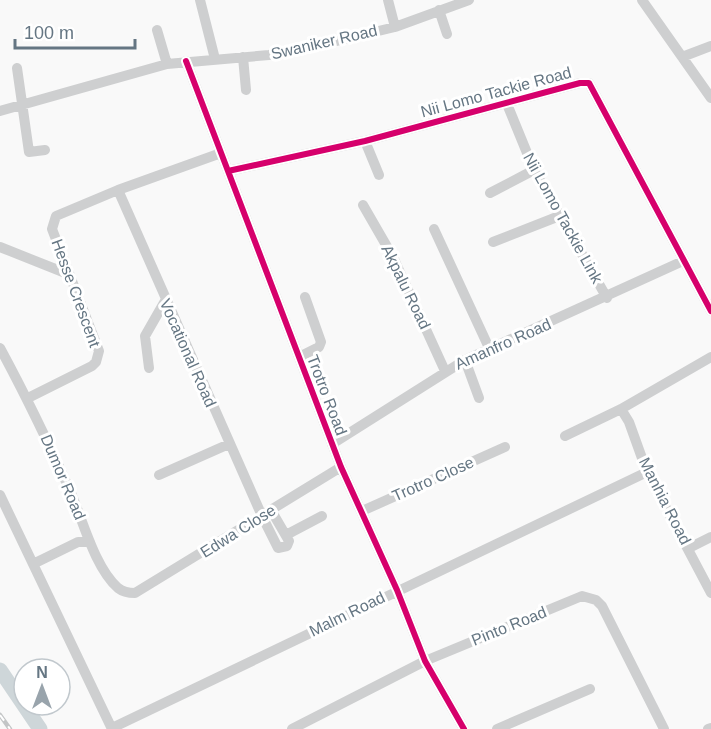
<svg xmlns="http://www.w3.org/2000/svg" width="711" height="729" viewBox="0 0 711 729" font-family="Helvetica,sans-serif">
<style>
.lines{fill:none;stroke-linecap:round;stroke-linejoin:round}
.river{stroke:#ced6d9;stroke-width:15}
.minor{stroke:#cecfd0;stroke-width:10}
.rail-casing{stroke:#c3c5c6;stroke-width:4.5}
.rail{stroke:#fff;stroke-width:2;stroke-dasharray:7;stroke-linecap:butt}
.cycleway-casing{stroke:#fff;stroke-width:10}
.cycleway{stroke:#d6006c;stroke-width:6}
.labels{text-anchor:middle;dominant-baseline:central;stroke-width:6;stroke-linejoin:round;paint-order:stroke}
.street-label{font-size:16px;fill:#657683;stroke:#fff}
</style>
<rect width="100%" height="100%" fill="#f9f9f9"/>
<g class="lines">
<path class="river" d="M0,670L40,729"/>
<path class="minor" d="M200,0L215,59
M388,0L395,27
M642,0L711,98
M439,10L447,34
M157,30L167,64
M243,57L246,90
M682,57L711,46
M186,61L341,467L397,590L425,661L464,729
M17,68L29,152L45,150
M507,104L534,170L607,298
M0,111L167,64L269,55L316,46L395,27L469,0
M365,141L379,175
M228,171L365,141L580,83H589L711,311
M118,190L262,516L278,548L287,546L289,541L271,510
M490,193L534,170
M363,205L393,257L445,371
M434,229L490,350
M493,242L562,215
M0,247L68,274
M0,348C26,396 49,444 71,493C83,521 95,568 118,588C123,592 128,593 135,593L341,467
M299,357L319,347L321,342L305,297
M465,360L479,398
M149,368L145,336L165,301
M28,398L92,366L96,362L99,351L52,229L56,216L118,190L221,153
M621,409L629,422L647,472L711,593
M565,436L621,409L711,357
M332,444L465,360L683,261
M159,475L229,444
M0,495L112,729
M362,511L505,447
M286,535L322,516
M689,548L711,537
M33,564L78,542H90
M112,728L647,472
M292,729L425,661L582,596L596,600L602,606L664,729
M497,729L590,689
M708,729L711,728"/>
<g class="rail-casing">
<path id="rail" d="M0,715L10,729"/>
</g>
<use href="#rail" class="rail"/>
<g class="cycleway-casing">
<path id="cycleway" d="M186,61L341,467L397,590L425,661L464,729
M228,171L365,141L580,83H589L711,311"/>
</g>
<use href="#cycleway" class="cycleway"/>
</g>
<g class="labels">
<g class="street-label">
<text transform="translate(324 42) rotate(-13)">Swaniker Road</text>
<text transform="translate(496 92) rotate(-15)">Nii Lomo Tackie Road</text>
<text transform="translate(563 218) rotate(61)">Nii Lomo Tackie Link</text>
<text transform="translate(406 287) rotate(64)">Akpalu Road</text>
<text transform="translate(76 293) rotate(70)">Hesse Crescent</text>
<text transform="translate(503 344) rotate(-24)">Amanfro Road</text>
<text transform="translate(188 353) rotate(66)">Vocational Road</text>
<text transform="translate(327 395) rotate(69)">Trotro Road</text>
<text transform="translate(63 477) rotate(67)">Dumor Road</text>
<text transform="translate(433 479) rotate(-24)">Trotro Close</text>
<text transform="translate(665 501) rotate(63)">Manhia Road</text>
<text transform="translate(238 531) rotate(-32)">Edwa Close</text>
<text transform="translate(347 614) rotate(-26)">Malm Road</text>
<text transform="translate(509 626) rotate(-22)">Pinto Road</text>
</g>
</g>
<g transform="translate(42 687)"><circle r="28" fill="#ffffff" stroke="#c1c8cd" stroke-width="1.5"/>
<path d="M0-4.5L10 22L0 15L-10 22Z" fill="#99a4ac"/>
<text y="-9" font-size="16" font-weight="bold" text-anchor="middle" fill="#657683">N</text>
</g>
<path d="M15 39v9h120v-9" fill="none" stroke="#657683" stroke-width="3"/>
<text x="24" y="39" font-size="18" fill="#657683" stroke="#ffffff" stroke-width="4.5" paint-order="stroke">100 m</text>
</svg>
